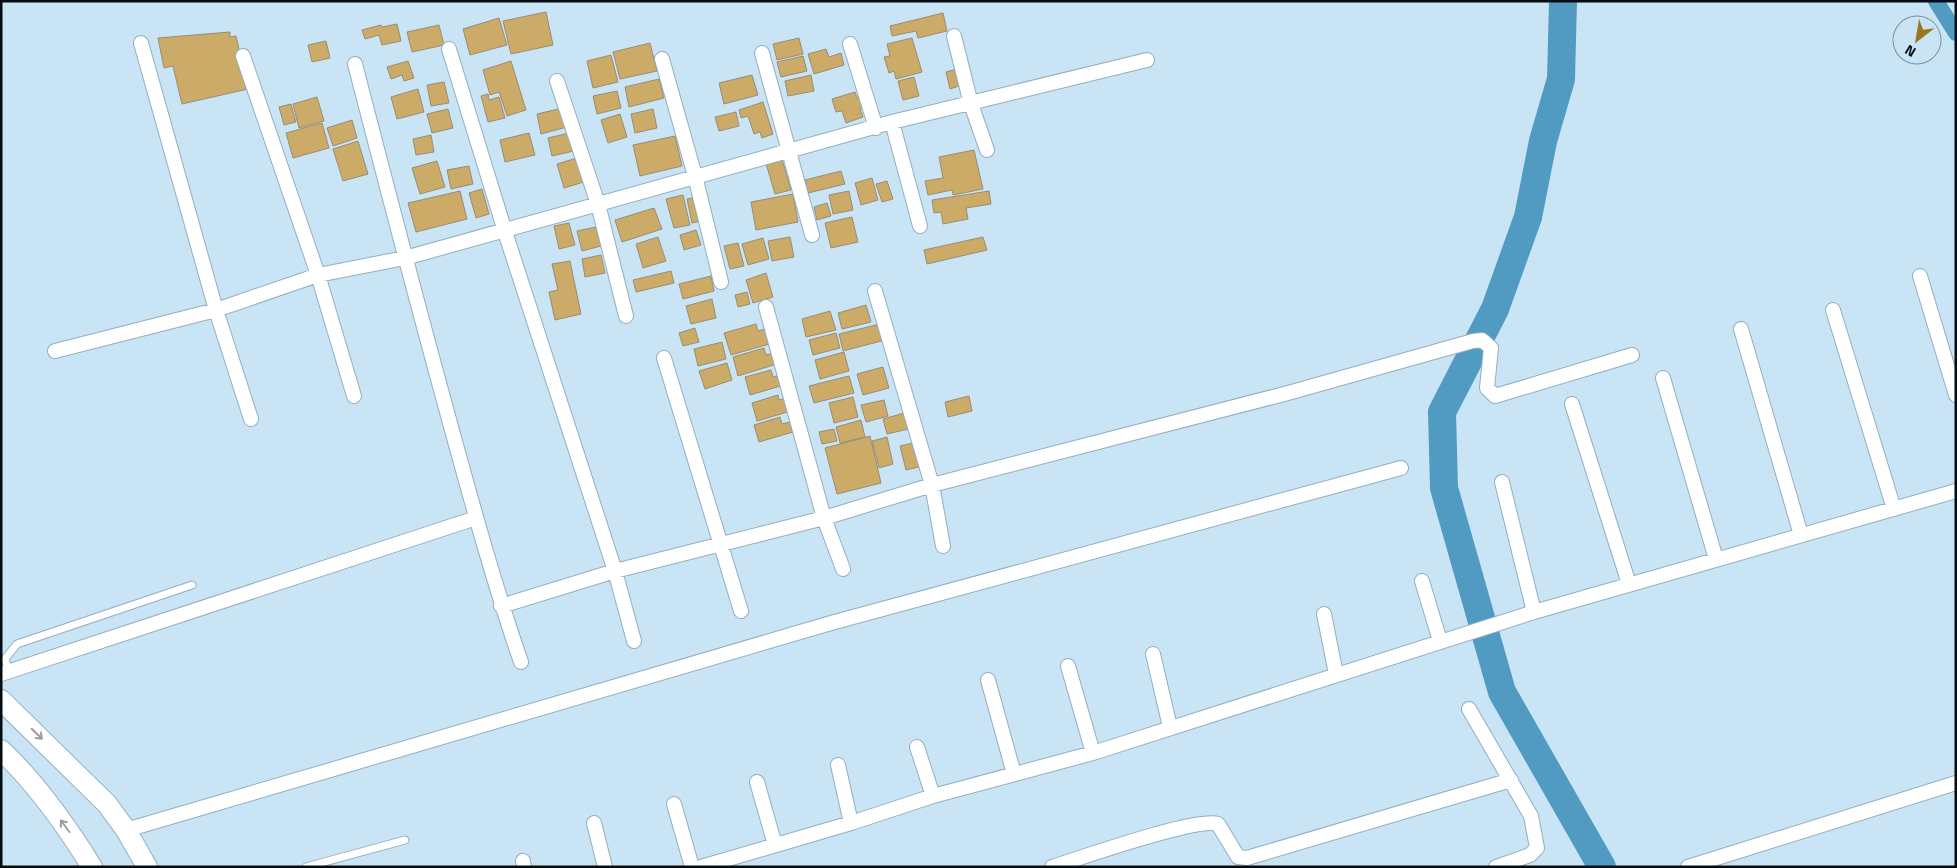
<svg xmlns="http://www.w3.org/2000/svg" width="1957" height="868" font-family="'Titillium Web',sans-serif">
<rect width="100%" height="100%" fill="#c9e5f5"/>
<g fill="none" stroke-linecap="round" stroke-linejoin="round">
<path stroke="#519bc3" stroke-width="16" d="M1936,1L1956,33"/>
<path stroke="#519bc3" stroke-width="28" d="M1563,1L1561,79L1543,141L1528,217L1495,309L1442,412L1444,488L1502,692L1602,867"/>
</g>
<path fill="#cbab67" stroke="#988c74" d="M546,12L553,45L511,54L503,21Z
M943,13L947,31L918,38L916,31L892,36L890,26Z
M499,18L507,45L470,55L463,29Z
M397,24L401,41L382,45L379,35L365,39L362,30L381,25L382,27Z
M439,25L444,45L412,52L407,32Z
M230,32V37L236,36L248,89L182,104L173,66L164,68L158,38Z
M799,38L803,54L777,60L773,44Z
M912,38L922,72L896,79L894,71L889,73L884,57L890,56L887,44Z
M326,41L330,58L312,62L308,45Z
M650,43L657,71L620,79L613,52Z
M826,49L829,57L841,53L844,65L814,74L808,54Z
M611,55L618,82L593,88L587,61Z
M803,56L807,71L781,77L777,62Z
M408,61L414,78L404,81L402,75L391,79L387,67Z
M511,61L526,110L507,116L499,92L490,95L483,70Z
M957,69L962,85L950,89L946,72Z
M752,75L758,95L724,104L719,83Z
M811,75L814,91L788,96L785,81Z
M914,77L919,96L903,100L898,81Z
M659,79L664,98L629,107L625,87Z
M444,82L449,103L431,106L427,85Z
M418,89L424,112L397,119L391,97Z
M617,91L621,108L597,114L593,96Z
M855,92L857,98L861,96L865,107L860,109L863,117L846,123L842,111L836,112L832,99Z
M488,94L489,100L499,97L505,118L488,122L481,96Z
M317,97L324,121L299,128L293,104Z
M763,102L773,134L762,138L760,132L754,134L748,116L741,118L739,110Z
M291,104L296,122L284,125L279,107Z
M563,108L567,127L541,134L537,114Z
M448,109L453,128L432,133L427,114Z
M653,109L657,128L635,133L631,114Z
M736,112L739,126L719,131L715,117Z
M620,114L627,137L608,143L601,120Z
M352,120L357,138L333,146L327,128Z
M322,123L329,148L293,158L286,133Z
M573,132L578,150L552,156L548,138Z
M529,133L535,155L505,162L500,140Z
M431,135L434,152L416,155L413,139Z
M675,136L682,166L640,176L633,145Z
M358,141L368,174L343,181L333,149Z
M974,150L983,189L953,195L952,190L928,195L925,181L943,178L939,157Z
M781,156L791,190L775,194L765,160Z
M580,157L587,181L564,188L557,164Z
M437,161L445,187L420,194L412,168Z
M469,166L473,184L451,189L447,170Z
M841,171L845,184L808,193L805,180Z
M872,178L878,200L861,205L855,183Z
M887,181L893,199L882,202L876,184Z
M482,189L489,214L476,218L469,193Z
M460,191L467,219L416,232L408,203Z
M849,191L853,210L833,214L829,195Z
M989,191L991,204L966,208L968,219L943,224L941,212L934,213L932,200Z
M793,194L798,222L756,230L751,202Z
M683,195L690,225L674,228L666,199Z
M696,197L701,221L692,223L687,199Z
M827,203L831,216L817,220L814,207Z
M654,208L662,229L622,242L615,220Z
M852,217L858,242L831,248L825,223Z
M569,223L575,245L559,249L554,226Z
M596,227L601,246L582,251L577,231Z
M696,230L701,245L684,250L680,235Z
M658,237L666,261L643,268L636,244Z
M790,237L794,257L772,261L768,241Z
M983,237L987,250L927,264L924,250Z
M763,238L769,259L748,265L742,244Z
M738,243L744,266L730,269L724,246Z
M601,255L605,273L585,277L582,259Z
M570,261L581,314L555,320L549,292L558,290L552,264Z
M671,271L674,283L636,292L633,280Z
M766,273L773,297L753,303L746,280Z
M711,276L714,291L683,299L679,284Z
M747,292L750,304L738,307L735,295Z
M712,299L716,318L691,324L686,306Z
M866,305L871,322L842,329L838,313Z
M830,311L836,330L806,337L802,319Z
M884,323L889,339L843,351L839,334Z
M756,324L758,331L769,328L773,343L731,355L724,333Z
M695,328L699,342L683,346L679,333Z
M836,333L840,348L813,355L809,340Z
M722,342L726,359L698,366L694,349Z
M764,348L766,355L774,353L777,364L738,376L733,357Z
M844,352L849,371L820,379L815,360Z
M727,363L732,380L705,389L699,371Z
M883,367L889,388L863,395L857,374Z
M771,370L773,377L781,375L784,385L750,395L745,377Z
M849,376L854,393L814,403L809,386Z
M778,395L779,400L787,398L791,411L757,421L752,403Z
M969,396L972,411L948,417L945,402Z
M853,397L858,417L834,423L829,403Z
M884,400L888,416L866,422L861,405Z
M908,412L913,428L887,434L883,419Z
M780,417L782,424L790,422L793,432L759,442L754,425Z
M861,420L865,437L840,443L836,427Z
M834,429L837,441L822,444L819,432Z
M870,436L881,483L837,494L825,448Z
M887,437L893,464L879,468L872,441Z
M917,442L923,466L906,470L900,446Z"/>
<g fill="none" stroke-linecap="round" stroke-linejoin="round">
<g stroke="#93aebe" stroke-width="9">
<path id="lane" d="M9,672L5,659L17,644L192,585
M306,867L405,840"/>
</g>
<g stroke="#93aebe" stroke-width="16">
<path id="street" d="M954,36L971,104L987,150
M141,43L216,310L251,419
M850,44L876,128
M449,49L507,238L615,571L634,641
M762,53L812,235
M243,56L318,275L354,396
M662,59L695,176L721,282
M355,64C386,184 417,303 450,423C472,503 494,584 521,662
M557,81L598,204L626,316
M892,122L920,226
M1920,276L1956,395
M875,291L932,485L943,546
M766,307L824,518L843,569
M1833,310L1894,509
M1741,329L1801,535
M55,351L216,310L318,275L405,258L892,122L1147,60
M664,358L741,611
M1663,378L1716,559
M1572,404L1629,584
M1502,482L1534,612
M1422,581L1440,641
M501,606L615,571L824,518L932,485L1288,393L1473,341L1482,340L1491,348L1487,388L1495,396L1632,355
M1324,614L1336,674
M1153,654L1170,727
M1068,666L1093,753
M1,674L476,518
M988,680L1014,774
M1469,709L1531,816L1537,848L1530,855L1496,867
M917,747L933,796
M838,765L851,823
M757,782L775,845
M674,804L692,867
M594,823L605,867
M126,830L831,623L1401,468
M523,861L524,867
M701,867L851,823L933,796L1093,753L1534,612L1956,491
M1052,867C1081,858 1196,817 1218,824L1238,857L1247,858L1511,780
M1688,867L1956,783"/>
</g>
<g stroke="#93aebe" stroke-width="22">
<path id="secondary" d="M1,700L107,804L126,830L147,867
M1,750C37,784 66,825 92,867"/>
</g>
<use href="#lane" stroke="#fff" stroke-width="7"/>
<use href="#street" stroke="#fff" stroke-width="14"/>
<use href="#secondary" stroke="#fff" stroke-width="20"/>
</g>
<defs><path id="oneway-shaft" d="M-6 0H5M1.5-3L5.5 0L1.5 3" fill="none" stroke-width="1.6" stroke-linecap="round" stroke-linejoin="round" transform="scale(1.25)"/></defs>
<g stroke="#9b9ea1">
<use href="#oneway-shaft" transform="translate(37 734) rotate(44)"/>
<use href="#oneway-shaft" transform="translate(65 826) rotate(-127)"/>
</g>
<rect width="1957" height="868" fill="none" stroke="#050d13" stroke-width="5"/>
<g transform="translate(1917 40) rotate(211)"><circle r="24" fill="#c9e5f5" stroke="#7b8f9b"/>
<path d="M0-4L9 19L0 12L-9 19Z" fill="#9a7621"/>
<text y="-8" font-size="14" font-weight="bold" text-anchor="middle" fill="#050d13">N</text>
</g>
</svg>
